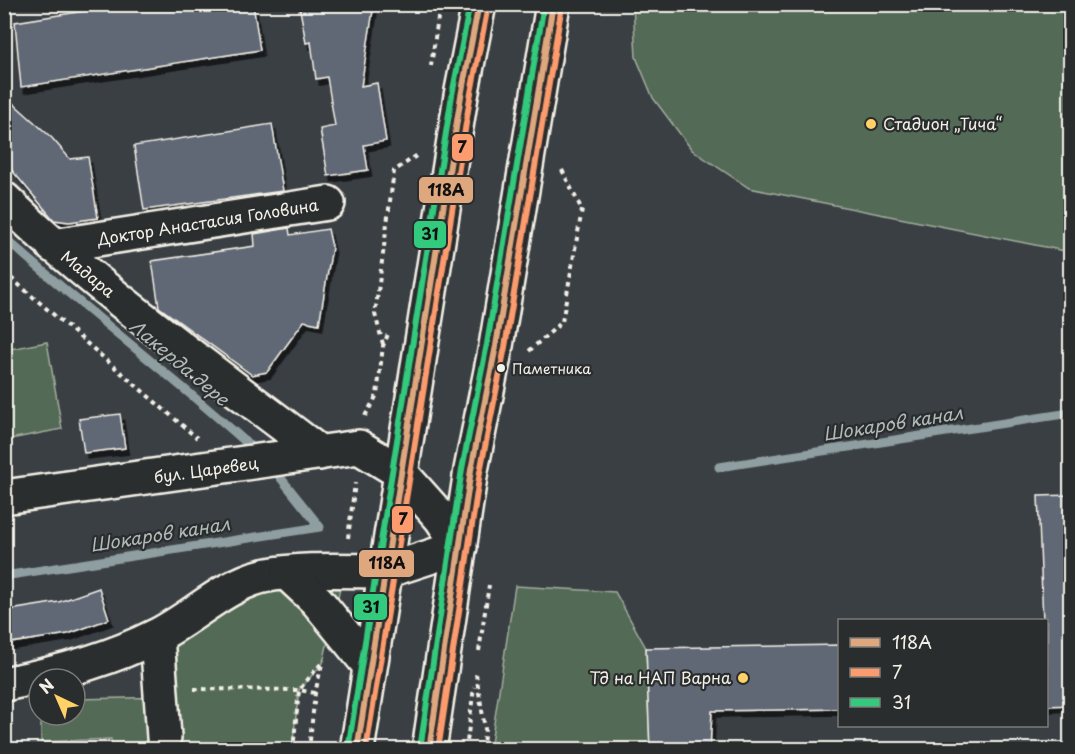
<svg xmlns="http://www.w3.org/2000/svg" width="1075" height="754" font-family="'Playpen Sans',sans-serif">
<defs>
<filter id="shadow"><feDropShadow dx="3.5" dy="6" stdDeviation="0" flood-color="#0009"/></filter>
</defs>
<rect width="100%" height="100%" fill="#3a3f44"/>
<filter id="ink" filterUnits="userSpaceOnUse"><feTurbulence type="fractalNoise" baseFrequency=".0167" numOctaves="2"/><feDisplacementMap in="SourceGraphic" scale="12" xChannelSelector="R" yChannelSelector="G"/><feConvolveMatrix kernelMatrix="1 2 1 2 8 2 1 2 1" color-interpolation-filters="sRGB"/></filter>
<g filter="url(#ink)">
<path fill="#454b53" d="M112,738V749H5L4,743Z"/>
<path fill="#526a56" stroke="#a3ae9f" stroke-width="1.5" d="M633,5H1070V252L749,188L692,150L653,98L636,57Z
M47,342L62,429L5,440V350Z
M344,571L323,663L299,690L292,749L112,750L111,739L41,742V715H75V699L177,697L175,644L232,590Z
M515,586L615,592L646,648L650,749L490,750Z"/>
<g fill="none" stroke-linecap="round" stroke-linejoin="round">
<path stroke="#8f9ea0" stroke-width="9" d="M4,237C87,312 176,378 258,453
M719,467L1070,413
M4,576L320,527L272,467"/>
</g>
<path fill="#606876" stroke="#f4f1e8" stroke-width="1.5" filter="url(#shadow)" d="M129,4H253L260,50L21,87L15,22Z
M299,4H374L361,86L377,83L386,141L364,145L368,170L328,176L320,129L335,126L327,77L316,79L311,42L306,43Z
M4,95L52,138L70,159L88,157L98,218L69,222L54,220L4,161Z
M272,124L283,191L144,210L134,146Z
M289,228L290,235L328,229L332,247L319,324L304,321L267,372L252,375L159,307L152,261L255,246L254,234Z
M120,414L125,448L84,453L79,419Z
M1071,495V705L1047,706V621H1043L1038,496Z
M99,588L109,619L68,634L4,644V611L59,602Z
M840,645V709L712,711L710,750H650L646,648Z"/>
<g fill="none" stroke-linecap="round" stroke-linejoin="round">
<g stroke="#f4f1e8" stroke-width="38">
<path id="minor" d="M4,199C101,293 213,371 320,453
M53,246L328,203
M4,497L359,447L400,472
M157,636L164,737
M4,684C56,674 109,660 156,636C191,619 224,585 263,576C302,568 346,571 386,571"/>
</g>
<g stroke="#f4f1e8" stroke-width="38">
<path id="major" d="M400,472L441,518L460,547
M386,571L460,547
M288,574L317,601L370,666
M357,750L461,96L479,4
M429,750L471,470L496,346L553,4"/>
</g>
<path stroke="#f4f1e8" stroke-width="4" stroke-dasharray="4.5 4.5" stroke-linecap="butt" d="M431,66L440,4
M4,272L197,438
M383,344L375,314L394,171L419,154
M529,351L562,322L582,210L561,168
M365,416L377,395L383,346L389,332
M348,538L355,483
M479,651L489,585
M476,674L485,729L482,750
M194,689L299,690L315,693
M293,750L299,690L324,660
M309,750L315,693L322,664
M466,750L474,687"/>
<use href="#minor" stroke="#2a2d2e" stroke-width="33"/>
<use href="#major" stroke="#2a2d2e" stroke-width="33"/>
<g stroke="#2a2d2e" stroke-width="10">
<path id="bus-1" d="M357,750L461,96L479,4
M429,750L471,470L496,346L553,4"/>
</g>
<g stroke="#2a2d2e" stroke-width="10">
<path id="bus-2" d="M366,750L470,98L488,6
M438,750L480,472L505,347L562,5"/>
</g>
<g stroke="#2a2d2e" stroke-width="10">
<path id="bus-3" d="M348,749L452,95L470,4
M420,749L462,469L487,344L544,4"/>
</g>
<use href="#bus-1" stroke="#dfa77e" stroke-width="6"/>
<use href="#bus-2" stroke="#fc9b6d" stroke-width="6"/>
<use href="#bus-3" stroke="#33ca7d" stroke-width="6"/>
</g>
</g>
<g fill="#ffd166" stroke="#2a2d2e" stroke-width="2">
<circle cx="871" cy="124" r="6"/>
<circle cx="743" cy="678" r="6"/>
</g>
<circle fill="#f4f1e8" stroke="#2a2d2e" stroke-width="2" cx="501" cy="368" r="5"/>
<g text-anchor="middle" stroke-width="4.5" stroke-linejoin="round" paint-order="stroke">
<g font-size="14" fill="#f4f1e8" stroke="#2a2d2e" text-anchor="start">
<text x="512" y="374">Паметника</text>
</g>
<g font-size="16" fill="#f4f1e8" stroke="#2a2d2e" text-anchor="start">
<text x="883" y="130">Стадион „Тича“</text>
<text x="731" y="684" text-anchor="end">Тд на НАП Варна</text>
</g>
<g font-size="16" fill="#f4f1e8" stroke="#2a2d2e">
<text transform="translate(208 222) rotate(-9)" y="6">Доктор Анастасия Головина</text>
<text transform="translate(88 274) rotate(39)" y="6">Мадара</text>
<text transform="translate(206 470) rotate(-8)" y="6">бул. Царевец</text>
</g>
<g font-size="18" font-style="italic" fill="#b1bab8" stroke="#2a2d2e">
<text transform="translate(179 363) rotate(40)" y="6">Лакерда дере</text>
<text transform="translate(893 424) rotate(-9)" y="6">Шокаров канал</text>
<text transform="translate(160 535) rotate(-9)" y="6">Шокаров канал</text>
</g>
</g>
<g stroke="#2a2d2e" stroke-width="2">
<rect x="451" y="133" width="23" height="29" rx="6" fill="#fc9b6d"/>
<rect x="418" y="176" width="56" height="28" rx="6" fill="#dfa77e"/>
<rect x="413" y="220" width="34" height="29" rx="6" fill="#33ca7d"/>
<rect x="391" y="505" width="23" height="29" rx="6" fill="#fc9b6d"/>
<rect x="358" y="549" width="57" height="29" rx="6" fill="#dfa77e"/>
<rect x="353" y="593" width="35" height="28" rx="6" fill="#33ca7d"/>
</g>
<g font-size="16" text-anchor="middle" font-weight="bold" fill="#111">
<text x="462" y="153">7</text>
<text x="446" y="196">118А</text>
<text x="430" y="240">31</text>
<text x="403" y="525">7</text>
<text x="387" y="569">118А</text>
<text x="371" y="613">31</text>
</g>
<rect width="1075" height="754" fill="none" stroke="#2a2d2e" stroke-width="24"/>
<rect x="12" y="12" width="1051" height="730" fill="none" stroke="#f4f1e8" stroke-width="2" filter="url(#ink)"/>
<rect x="838" y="619" width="210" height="108" fill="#2a2d2e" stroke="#7b7b78" stroke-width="1.5"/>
<rect x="850" y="638" width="30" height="9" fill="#dfa77e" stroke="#7b7b78" stroke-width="1.5"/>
<text x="892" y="649" font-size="18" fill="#f4f1e8">118А</text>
<rect x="850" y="668" width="30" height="9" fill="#fc9b6d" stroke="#7b7b78" stroke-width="1.5"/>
<text x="892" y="679" font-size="18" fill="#f4f1e8">7</text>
<rect x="850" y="698" width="30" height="9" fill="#33ca7d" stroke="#7b7b78" stroke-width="1.5"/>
<text x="892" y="709" font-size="18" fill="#f4f1e8">31</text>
<g transform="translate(57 697) rotate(316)"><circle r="28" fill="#2a2d2e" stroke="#7b7b78" stroke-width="1.5"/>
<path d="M0-4.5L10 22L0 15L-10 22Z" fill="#ffd166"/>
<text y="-9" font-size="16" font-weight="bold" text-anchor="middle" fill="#f4f1e8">N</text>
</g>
</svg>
